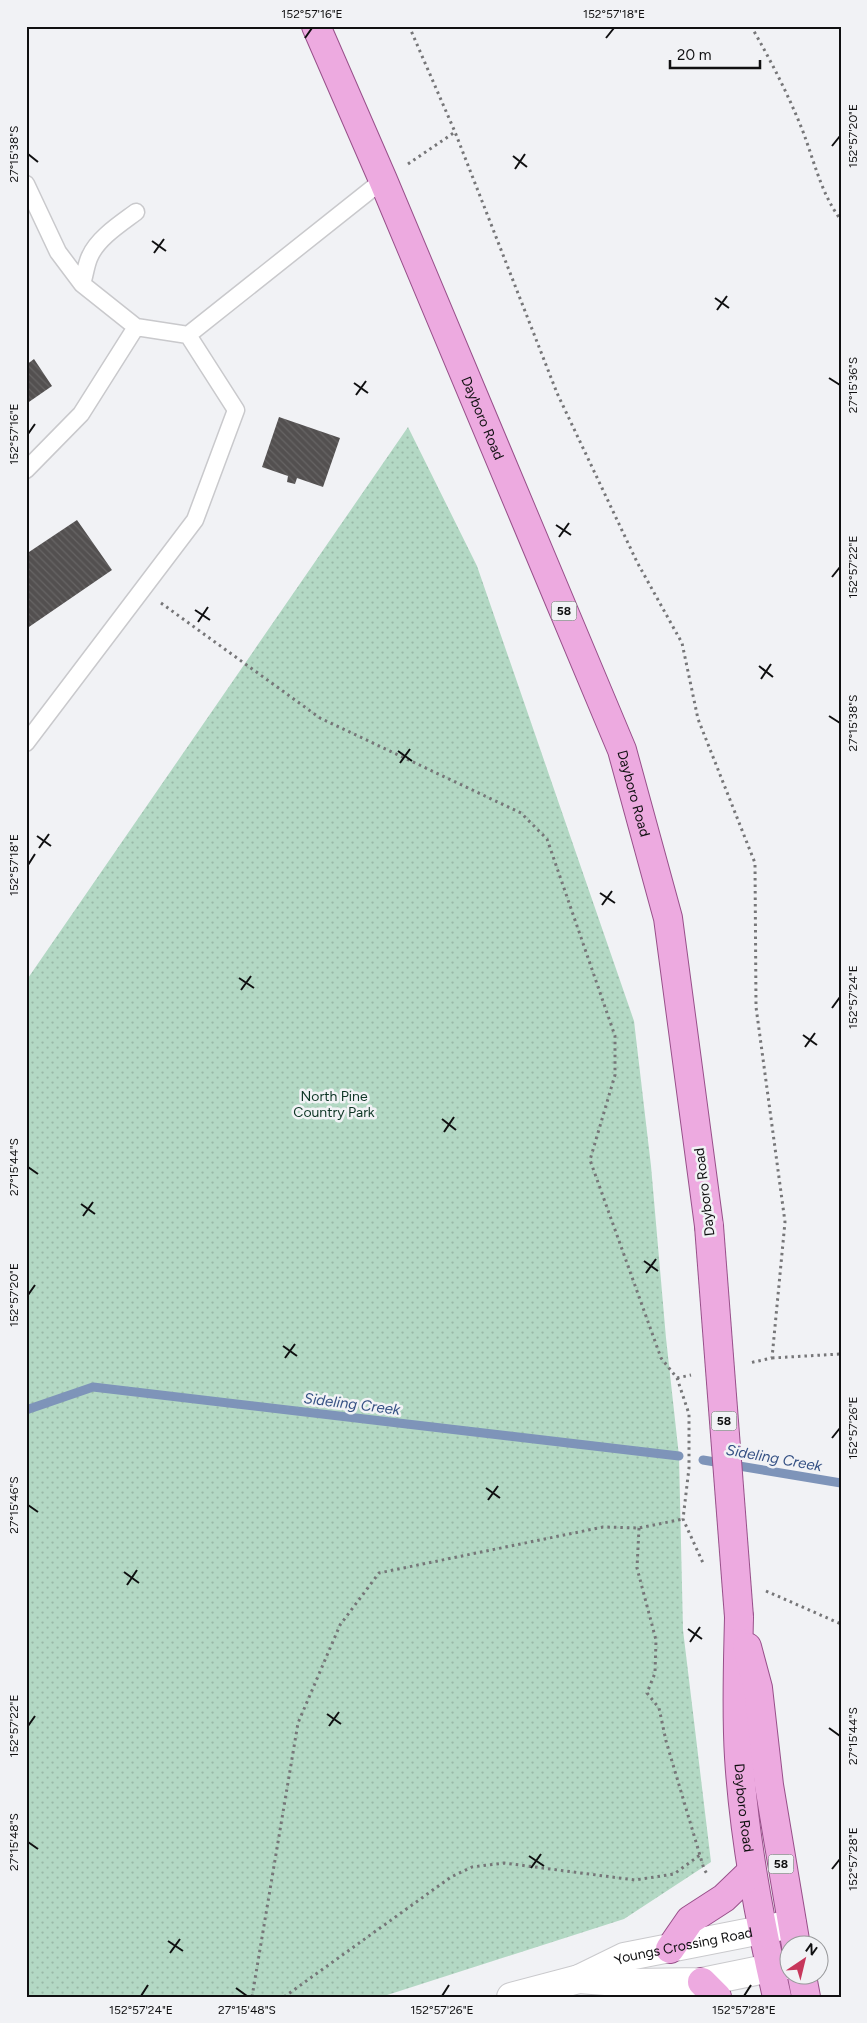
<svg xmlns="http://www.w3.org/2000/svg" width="867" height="2023" font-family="Figtree,sans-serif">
<defs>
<pattern id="park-dots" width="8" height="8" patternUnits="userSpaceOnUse" patternTransform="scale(1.25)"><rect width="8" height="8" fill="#b3d8c4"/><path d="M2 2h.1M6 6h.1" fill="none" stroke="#99b8a7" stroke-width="1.8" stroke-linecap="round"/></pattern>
<pattern id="building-back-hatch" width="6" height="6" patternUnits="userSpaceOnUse" patternTransform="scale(1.25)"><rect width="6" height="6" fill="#535050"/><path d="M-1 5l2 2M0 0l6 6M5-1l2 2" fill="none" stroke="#676565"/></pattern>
</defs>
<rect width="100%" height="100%" fill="#f1f2f5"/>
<path fill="url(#park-dots)" d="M408,427L477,566L634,1021L651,1166L666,1338L679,1456L683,1630L711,1862L624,1919L381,1997H26V981Z"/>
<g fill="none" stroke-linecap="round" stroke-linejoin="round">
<path stroke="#7e94b9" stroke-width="9" d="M26,1410L93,1387L679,1456
M703,1460L841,1483"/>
</g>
<path fill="url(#building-back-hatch)" d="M34,359L52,386L26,404V365Z
M279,417L340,438L323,487L297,478L295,484L287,482L288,476L262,467Z
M77,520L112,570L26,629V554Z"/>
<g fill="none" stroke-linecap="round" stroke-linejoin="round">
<g stroke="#c9c9cc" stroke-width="19">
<path id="service" d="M26,184L58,252L82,284L136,327L188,335L383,180
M82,284C85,275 86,264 90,256C98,238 120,224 136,212
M26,470L81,414L136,327
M26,743L195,520L236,410L188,335"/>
</g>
<g stroke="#c9c9cc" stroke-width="30">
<g id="secondary">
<path d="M579,1979L632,1983L702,1982L790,1964"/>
<path id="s1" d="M511,1997L579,1979L624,1957L792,1924"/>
</g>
</g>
<g stroke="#98508a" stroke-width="30">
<g id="primary">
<path id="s2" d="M316,26L383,180L622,750L668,918L709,1226"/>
<path id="s3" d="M739,1617C738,1663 736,1710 739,1757C744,1838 759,1918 777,1997"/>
<path d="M747,1647L758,1688L769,1785L796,1946"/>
<path d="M670,1949L690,1920L724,1898L751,1872"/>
<path d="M802,1976L806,1997"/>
<path d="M702,1982L717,1997"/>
</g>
</g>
<path stroke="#767678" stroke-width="3" stroke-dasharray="2.5 4" stroke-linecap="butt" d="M409,26L455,132L557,393L637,562L682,643L698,719L755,863L756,1007L785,1222L772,1358L749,1363
M751,26C771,61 787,92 802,129C814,160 821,194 841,220
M408,164L455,132
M161,603L320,718L521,813L547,839L615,1036V1075L590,1160L661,1358L677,1378L689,1414V1468L683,1519L703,1563L705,1564
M772,1358L841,1354
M677,1378L691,1375
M639,1528L637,1568L656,1640L655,1673L647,1693L659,1708L666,1741L704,1869L707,1874
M766,1591L841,1624
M252,1997L298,1723L340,1625L379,1573L603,1527L639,1528L683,1519
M284,1997L451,1877L472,1867L504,1863L635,1880L674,1874L700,1855"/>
<use href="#service" stroke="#fff" stroke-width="16"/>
<use href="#secondary" stroke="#fff" stroke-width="28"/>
<use href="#primary" stroke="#edaae0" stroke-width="28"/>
<g stroke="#98508a" stroke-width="30" stroke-linecap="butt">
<path id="primary-bridge" d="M709,1226L739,1617"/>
</g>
<use href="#primary-bridge" stroke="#edaae0" stroke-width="28"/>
</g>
<path fill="none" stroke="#101011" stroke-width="2" d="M305,38L312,28M606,38L614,28M832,146L840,136M28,154L38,162M513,156L527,167M515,169L525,154M152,241L166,251M154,253L164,239M715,298L729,308M717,310L727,296M829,378L840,385M354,383L368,393M356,395L366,381M28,434L35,424M556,525L571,535M559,537L569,523M832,577L840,567M195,610L210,620M198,622L208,607M759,666L773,677M761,679L771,664M829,716L840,723M398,751L412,761M400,763L410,749M37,836L51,846M39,848L49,834M28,865L35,854M600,893L615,903M602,905L612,891M239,978L254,988M241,990L251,976M832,1008L840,997M803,1035L817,1045M805,1047L815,1033M442,1119L456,1130M444,1132L454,1117M28,1167L38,1174M81,1204L95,1214M83,1216L93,1202M644,1261L658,1271M646,1273L656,1259M28,1295L35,1285M283,1346L297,1356M285,1358L295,1344M832,1438L840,1428M486,1488L500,1498M488,1500L498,1486M28,1505L38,1512M124,1572L139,1583M127,1585L137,1570M688,1629L702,1639M690,1642L700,1627M327,1714L341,1724M28,1726L35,1716M329,1726L339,1712M829,1728L840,1736M28,1842L38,1849M529,1856L544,1866M531,1868L541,1854M832,1869L840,1859M168,1941L183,1951M170,1953L180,1939M236,1988L247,1996M141,1996L148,1985M442,1996L449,1985M744,1996L751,1985"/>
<g text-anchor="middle" stroke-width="5" stroke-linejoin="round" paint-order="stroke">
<g fill="#f1f2f5" stroke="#545455" stroke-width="1">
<rect x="551.5" y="601.5" width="25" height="19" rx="4"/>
<rect x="711.5" y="1411.5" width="25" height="19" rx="4"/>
<rect x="768.5" y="1854.5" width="25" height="19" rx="4"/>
</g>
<g font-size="12" font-weight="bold" fill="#101011">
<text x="564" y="615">58</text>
<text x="724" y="1425">58</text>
<text x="781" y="1868">58</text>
</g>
<g font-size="14" fill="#101011" stroke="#f1f2f5">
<text dy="5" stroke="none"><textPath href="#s2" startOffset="426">Dayboro Road</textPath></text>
<text dy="5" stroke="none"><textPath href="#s2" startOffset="831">Dayboro Road</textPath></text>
<text transform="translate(704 1192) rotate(-97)" y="5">Dayboro Road</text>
<text dy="5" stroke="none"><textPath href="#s3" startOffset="191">Dayboro Road</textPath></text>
<text dy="5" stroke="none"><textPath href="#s1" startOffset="181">Youngs Crossing Road</textPath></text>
</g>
<g font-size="14" fill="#0d3524" stroke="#f1f2f5">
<text x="334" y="1101">North Pine<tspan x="334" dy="16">Country Park</tspan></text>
</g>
<g font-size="15" font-style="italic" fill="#355184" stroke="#f1f2f5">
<text transform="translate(352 1404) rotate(7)" y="5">Sideling Creek</text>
<text transform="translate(774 1458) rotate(10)" y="5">Sideling Creek</text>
</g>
</g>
<rect width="867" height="2023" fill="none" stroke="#f1f2f5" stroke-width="55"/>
<g transform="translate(804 1960) rotate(35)"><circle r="24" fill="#f1f2f5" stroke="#97989a"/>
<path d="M0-4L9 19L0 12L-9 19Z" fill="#c7375b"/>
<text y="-8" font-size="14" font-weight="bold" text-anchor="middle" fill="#101011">N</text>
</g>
<path d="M670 60v8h90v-8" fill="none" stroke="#101011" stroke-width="2.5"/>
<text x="677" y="60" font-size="15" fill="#101011" stroke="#f1f2f5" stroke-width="4" paint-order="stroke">20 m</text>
<rect x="28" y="28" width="812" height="1968" fill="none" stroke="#101011" stroke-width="2"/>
<g font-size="12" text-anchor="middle" fill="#101011">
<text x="312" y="18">152°57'16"E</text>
<text x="614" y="18">152°57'18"E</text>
<text transform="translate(853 136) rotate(-90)" y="4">152°57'20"E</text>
<text transform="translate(14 154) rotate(-90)" y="4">27°15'38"S</text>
<text transform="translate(853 385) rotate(-90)" y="4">27°15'36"S</text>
<text transform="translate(14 434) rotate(-90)" y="4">152°57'16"E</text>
<text transform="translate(853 567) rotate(-90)" y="4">152°57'22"E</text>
<text transform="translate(853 723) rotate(-90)" y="4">27°15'38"S</text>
<text transform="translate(14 865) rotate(-90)" y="4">152°57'18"E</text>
<text transform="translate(853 997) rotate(-90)" y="4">152°57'24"E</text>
<text transform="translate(14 1167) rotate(-90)" y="4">27°15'44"S</text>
<text transform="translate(14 1295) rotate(-90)" y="4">152°57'20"E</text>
<text transform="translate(853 1428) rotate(-90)" y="4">152°57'26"E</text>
<text transform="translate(14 1505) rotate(-90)" y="4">27°15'46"S</text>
<text transform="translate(14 1726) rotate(-90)" y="4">152°57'22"E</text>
<text transform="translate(853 1736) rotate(-90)" y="4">27°15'44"S</text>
<text transform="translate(14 1842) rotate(-90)" y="4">27°15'48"S</text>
<text transform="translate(853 1859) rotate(-90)" y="4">152°57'28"E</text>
<text x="141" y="2014">152°57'24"E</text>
<text x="247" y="2014">27°15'48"S</text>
<text x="442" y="2014">152°57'26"E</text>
<text x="744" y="2014">152°57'28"E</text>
</g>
</svg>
